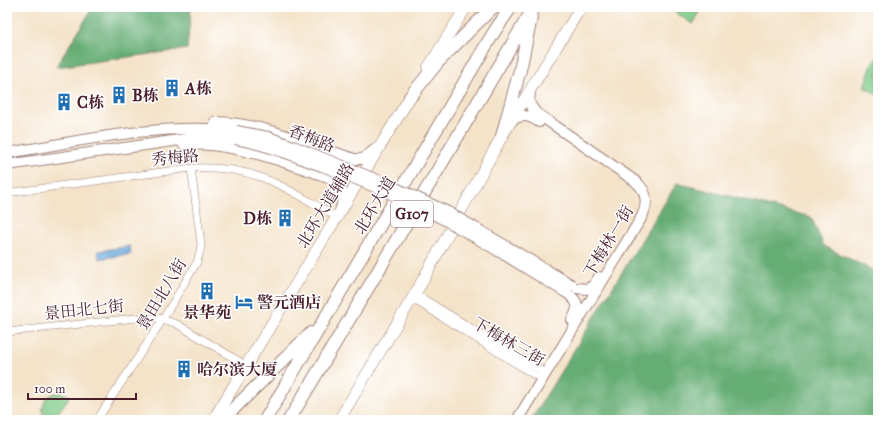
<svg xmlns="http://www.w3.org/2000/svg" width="885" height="427" font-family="'IM FELL Great Primer','Noto Serif SC',serif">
<rect width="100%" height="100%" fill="#fff"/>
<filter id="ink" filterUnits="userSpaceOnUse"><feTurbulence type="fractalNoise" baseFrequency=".025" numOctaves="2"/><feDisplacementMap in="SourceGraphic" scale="8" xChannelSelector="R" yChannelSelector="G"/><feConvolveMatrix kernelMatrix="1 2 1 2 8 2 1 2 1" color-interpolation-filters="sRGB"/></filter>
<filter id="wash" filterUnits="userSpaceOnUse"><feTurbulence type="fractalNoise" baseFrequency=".012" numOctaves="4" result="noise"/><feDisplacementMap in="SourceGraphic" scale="16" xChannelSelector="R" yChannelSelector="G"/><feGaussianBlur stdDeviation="0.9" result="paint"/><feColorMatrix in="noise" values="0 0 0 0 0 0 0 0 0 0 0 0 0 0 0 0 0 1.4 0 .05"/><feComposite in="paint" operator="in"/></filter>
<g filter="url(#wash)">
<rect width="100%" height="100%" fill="#f4e3c9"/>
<path fill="#7ec987" stroke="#647459" d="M679,7H703L693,24L676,13Z
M878,57V95L864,87L872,64Z
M60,392L70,396L53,420H47C40,413 42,400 51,395C53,393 57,393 60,392Z"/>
<path fill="#66ad74" stroke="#586650" d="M93,7H191L187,49L56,67Z
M677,183L811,217L824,246L878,273V420H531Z"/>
<path fill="#66a5d9" stroke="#586282" d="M130,246L131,254L99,259L98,251Z"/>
</g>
<g filter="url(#ink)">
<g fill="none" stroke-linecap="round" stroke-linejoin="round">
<g stroke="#9f817a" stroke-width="8">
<path id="street" d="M7,193L191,168C214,167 238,169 260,177C285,185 313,204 337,217
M413,297L422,298L540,370L543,377
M413,297L419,303L426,307L536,376L543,377
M7,332L136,318H158L177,324L247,366
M97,420L163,319L197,262L200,252L201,243L191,168"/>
</g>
<g stroke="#9f817a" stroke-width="12">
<path id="secondary" d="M512,120C523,114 529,115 539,122
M215,122C264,123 308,144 354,159H363L377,148
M183,144C197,145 211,144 225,147C262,153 296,166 331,178C344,185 344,196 341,209
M7,153C81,141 161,122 236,131
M7,165L200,137L235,139
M577,288L587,289L594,285L599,277
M567,293C580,302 579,308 572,320
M517,420L640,220C648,206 649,192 635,181L535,112L529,103L530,92"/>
</g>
<g stroke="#9f817a" stroke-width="12">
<path id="primary" d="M428,68L466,7
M213,420L415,89
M339,420L419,287L502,136L581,7"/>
</g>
<g stroke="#9f817a" stroke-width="14">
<path id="highway" d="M410,97L438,62L493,7
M502,136L520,70L531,18
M222,420L311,333
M265,420L494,32L511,7
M289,420L374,278L534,7"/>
</g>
<use href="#street" stroke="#fff" stroke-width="7"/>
<use href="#secondary" stroke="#fff" stroke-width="10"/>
<use href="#primary" stroke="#fff" stroke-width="11"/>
<use href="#highway" stroke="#fff" stroke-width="12"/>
<g stroke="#9f817a" stroke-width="12" stroke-linecap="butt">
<path id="secondary-bridge" d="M236,131L268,137L293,146L385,183L450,213L572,285
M235,139C265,144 293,156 322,166C362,181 401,197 439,217C483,240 525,268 567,293"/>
</g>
<use href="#secondary-bridge" stroke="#fff" stroke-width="10"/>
</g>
</g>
<defs>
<g id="building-bare" transform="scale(1.38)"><path d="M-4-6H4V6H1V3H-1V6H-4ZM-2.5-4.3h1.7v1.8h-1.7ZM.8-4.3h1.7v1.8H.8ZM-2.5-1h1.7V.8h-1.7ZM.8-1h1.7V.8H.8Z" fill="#1f6fb2" stroke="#fff" stroke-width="2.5" paint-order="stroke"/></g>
<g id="hotel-bare" transform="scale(1.38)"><path d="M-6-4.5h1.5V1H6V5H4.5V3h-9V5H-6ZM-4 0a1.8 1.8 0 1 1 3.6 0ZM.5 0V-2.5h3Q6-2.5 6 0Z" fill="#1f6fb2" stroke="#fff" stroke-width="2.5" paint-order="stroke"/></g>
</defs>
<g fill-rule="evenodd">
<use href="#building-bare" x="172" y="88"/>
<use href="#building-bare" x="119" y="95"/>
<use href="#building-bare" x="64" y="102"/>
<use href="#building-bare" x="285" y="218"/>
<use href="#building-bare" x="207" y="291"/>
<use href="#hotel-bare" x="244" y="302"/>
<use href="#building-bare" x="184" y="369"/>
</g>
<g text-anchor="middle" stroke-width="3" stroke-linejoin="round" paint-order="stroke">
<rect fill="#fff" stroke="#80626b" stroke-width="1" x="391" y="201" width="42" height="26" rx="3"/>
<g font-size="15" font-weight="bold" fill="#4a1f2b">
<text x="412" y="219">G107</text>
</g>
<g font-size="16" font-weight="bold" fill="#4a1f2b" stroke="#fff" text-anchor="start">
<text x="185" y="94">A栋</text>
<text x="132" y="101">B栋</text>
<text x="77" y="108">C栋</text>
<text x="272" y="224" text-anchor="end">D栋</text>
<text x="257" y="308">警元酒店</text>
<text x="207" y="318" text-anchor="middle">景华苑</text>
<text x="197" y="375">哈尔滨大厦</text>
</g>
<g font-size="16" fill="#4a1f2b" stroke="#fff">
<text transform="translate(312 138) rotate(21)" y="6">香梅路</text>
<text transform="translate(175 157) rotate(-6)" y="6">秀梅路</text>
<text transform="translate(325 205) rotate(-59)" y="6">北环大道辅路</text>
<text transform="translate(374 205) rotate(-59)" y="6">北环大道</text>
<text transform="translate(608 241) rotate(-59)" y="6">下梅林一街</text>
<text transform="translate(161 294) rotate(-59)" y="6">景田北八街</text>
<text transform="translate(84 309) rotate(-6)" y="6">景田北七街</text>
<text transform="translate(509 341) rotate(30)" y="6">下梅林三街</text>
</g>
</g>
<rect width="885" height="427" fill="none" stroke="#fff" stroke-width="24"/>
<path d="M28 393v6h108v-6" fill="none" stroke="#4a1f2b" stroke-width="2"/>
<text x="34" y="393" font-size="12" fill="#4a1f2b" stroke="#ffffff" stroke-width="3" paint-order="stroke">100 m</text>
</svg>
